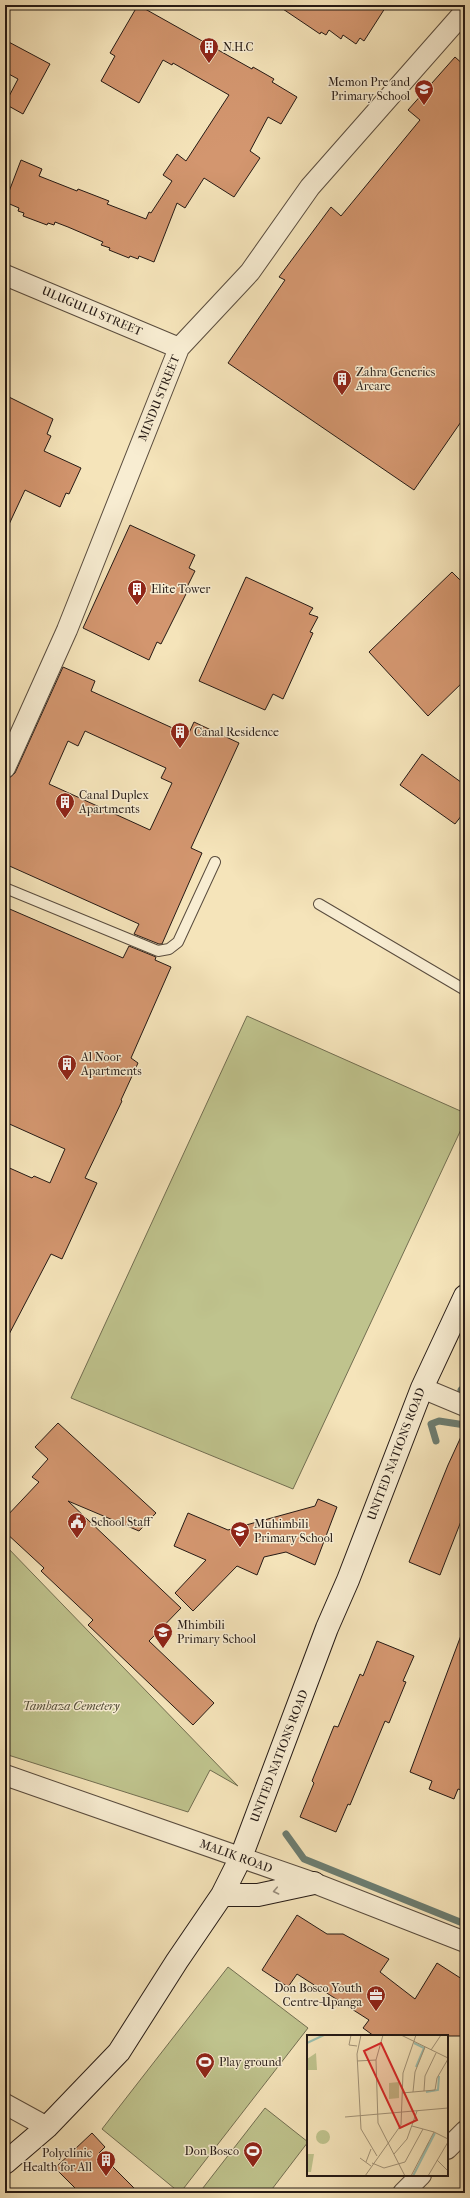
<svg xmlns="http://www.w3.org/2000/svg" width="470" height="2198" font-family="'IM FELL French Canon',serif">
<rect width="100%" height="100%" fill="#f5e4ba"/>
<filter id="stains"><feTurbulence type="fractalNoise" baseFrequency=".005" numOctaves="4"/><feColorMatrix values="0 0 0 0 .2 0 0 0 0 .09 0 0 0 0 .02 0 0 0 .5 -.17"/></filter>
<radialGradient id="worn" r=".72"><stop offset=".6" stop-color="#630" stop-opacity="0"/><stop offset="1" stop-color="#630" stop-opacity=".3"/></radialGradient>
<path fill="#bfc38d" stroke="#726e51" d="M247,1016L465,1113V1121L293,1489L71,1398Z
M5,1545L238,1786L210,1770L188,1812L5,1754Z
M228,1967L308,2028L180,2193L102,2129Z
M265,2108L308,2142L269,2193H199Z"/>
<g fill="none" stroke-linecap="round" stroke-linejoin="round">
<path stroke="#6c7d71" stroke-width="7" d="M461,1390L465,1392
M436,1441L431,1424L439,1421L465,1425
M286,1834L304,1859L465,1924"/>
</g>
<path fill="#d3966f" stroke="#251a15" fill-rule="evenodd" d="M138,5L252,69L253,67L274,79L272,82L297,97L281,124L268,117L250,151L260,158L234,197L204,178L185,208L177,203L154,262L139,256L138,259L130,256L129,258L109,250L110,248L101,245L103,242L68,227L55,222L54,225L48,223L47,225L23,216L24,213L18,211L19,208L5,202L21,160L42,169L39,176L77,191L78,189L109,201L107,204L146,219L149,212L151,213L172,181L163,175L177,154L186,161L229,95L173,63L172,65L163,60L139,103L101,81L115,56L110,53Z
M277,5H387L364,41L360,38L356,44L343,35L341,39L329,30L326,35L321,32L320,34Z
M5,40L50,64L23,114L5,104L18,79L5,72Z
M455,57L465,66V416L414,490L228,363L285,280L279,277L331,207L341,216L420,120L408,110Z
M5,395L53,419L47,434L51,436L44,451L81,468L69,494L66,493L60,507L25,490L5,533Z
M130,525L195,555L189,568L195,571L186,589L188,590L161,644L157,642L149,660L83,628Z
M452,572L465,585V680L428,716L369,652Z
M246,577L313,608L309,614L318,617L310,632L313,633L283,699L273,694L265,710L199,681Z
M63,667L95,681L91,691L188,735L194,722L239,743L191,848L202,853L162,944H159L134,934L139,924L5,864V785L8,779L15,773ZM85,731L166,768L161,778L172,783L150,830L49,784L68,741L78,746Z
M422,754L465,785V811L455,824L400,785Z
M5,907L123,958L129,946L156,957L155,960L171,967L131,1058L138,1063L121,1100L122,1101L85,1178L97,1183L62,1259L51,1254L5,1342V1166L32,1178L34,1176L50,1183L65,1149L5,1122Z
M58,1423L156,1513L139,1531L68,1501L181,1608L149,1641L214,1703L193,1725L88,1625L93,1620L41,1571L44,1568L5,1532V1518L39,1482L32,1477L48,1459L35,1447Z
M465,1428V1511L440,1575L409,1562L448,1465Z
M318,1499L337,1507L315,1565L286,1552L264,1557L257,1575L237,1566L193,1611L175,1593L206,1560L174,1546L188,1513L228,1530L315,1506Z
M463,1630L465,1631V1791L458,1789L454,1799L429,1789L432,1781L410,1772Z
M377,1641L414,1656L403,1681L406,1682L389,1723L385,1721L350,1805L348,1804L336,1832L300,1817L314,1783L312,1781L334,1726L338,1727L360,1674L363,1676Z
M297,1915L327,1934H343L389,1959L380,1972L415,1999L437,1963L465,1981V2036H374L363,2028L369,2020L297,1974L288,1987L262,1970Z
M92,2133L105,2147L99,2153L139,2193H80L55,2168Z"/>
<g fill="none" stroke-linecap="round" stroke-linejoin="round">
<g stroke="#594c3e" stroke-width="12">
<path id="lane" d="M5,888L158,951L169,949L178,942L215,862
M319,904L465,990"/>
</g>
<g stroke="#594c3e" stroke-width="22">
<path id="street" d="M5,275L179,348
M5,768L67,630L179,348L250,272L310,187L465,11
M422,1388L465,1406
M5,1775L314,1883L465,1942
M5,2104L47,2127
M447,2149L465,2131
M403,2193L421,2175"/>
</g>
<g stroke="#251a15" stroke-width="24">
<path id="secondary" d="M222,1895H258L314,1883
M5,2163L47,2127L119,2052L177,1961L222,1895L241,1857L327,1628L348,1580L422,1388L465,1296"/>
</g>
<use href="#lane" stroke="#f8edd2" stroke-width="10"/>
<use href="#street" stroke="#f8edd2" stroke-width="20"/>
<use href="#secondary" stroke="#f8edd2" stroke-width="22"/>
</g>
<defs><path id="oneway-chevron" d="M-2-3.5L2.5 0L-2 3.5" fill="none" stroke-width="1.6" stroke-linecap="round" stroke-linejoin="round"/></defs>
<use stroke="#998e7d" href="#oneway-chevron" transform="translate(276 1891) rotate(168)"/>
<defs>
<g id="building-pin" transform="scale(1)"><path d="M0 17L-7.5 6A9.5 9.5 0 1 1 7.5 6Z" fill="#8f2418" stroke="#f8edd2"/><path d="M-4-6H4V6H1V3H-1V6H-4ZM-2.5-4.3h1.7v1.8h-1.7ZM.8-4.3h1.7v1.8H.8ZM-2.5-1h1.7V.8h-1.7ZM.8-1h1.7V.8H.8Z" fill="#fff"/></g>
<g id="school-pin" transform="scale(1)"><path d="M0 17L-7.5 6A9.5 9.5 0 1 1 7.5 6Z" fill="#8f2418" stroke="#f8edd2"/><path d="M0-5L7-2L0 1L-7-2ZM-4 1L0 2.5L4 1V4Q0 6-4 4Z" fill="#fff"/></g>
<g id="civic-pin" transform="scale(1)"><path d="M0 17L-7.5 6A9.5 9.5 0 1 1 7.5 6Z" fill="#8f2418" stroke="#f8edd2"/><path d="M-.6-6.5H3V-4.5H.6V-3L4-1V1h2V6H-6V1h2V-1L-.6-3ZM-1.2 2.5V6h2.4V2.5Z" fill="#fff"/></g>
<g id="office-pin" transform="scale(1)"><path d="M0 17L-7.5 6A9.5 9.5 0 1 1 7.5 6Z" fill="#8f2418" stroke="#f8edd2"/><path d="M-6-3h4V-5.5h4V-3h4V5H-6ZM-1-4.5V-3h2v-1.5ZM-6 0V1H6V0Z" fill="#fff"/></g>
<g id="stadium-pin" transform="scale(1)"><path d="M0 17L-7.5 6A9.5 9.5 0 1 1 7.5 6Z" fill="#8f2418" stroke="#f8edd2"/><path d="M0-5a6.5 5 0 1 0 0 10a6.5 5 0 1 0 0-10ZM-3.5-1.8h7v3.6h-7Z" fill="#fff"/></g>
</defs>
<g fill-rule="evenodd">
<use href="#building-pin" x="209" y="47"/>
<use href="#school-pin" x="424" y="89"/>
<use href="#building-pin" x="342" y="379"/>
<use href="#building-pin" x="137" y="589"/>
<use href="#building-pin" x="180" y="732"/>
<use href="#building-pin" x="65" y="802"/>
<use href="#building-pin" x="67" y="1064"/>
<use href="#civic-pin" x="77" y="1522"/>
<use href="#school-pin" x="240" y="1531"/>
<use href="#school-pin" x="163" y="1632"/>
<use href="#office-pin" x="376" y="1995"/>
<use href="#stadium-pin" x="205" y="2062"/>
<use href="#stadium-pin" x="253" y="2151"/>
<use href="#building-pin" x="106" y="2160"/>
</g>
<g text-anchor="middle" stroke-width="3" stroke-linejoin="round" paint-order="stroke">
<g font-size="12" fill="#251a15" stroke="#f8edd2" text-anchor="start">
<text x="223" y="51">N.H.C</text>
<text x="410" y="86" text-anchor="end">Memon Pre and<tspan x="410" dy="14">Primary School</tspan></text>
<text x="356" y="376">Zahra Generics<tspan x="356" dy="14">Arcare</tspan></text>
<text x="151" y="593">Elite Tower</text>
<text x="194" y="736">Canal Residence</text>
<text x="79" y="799">Canal Duplex<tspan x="79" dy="14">Apartments</tspan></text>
<text x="81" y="1061">Al Noor<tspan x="81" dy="14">Apartments</tspan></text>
<text x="91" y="1526">School Staff</text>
<text x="254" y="1528">Muhimbili<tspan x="254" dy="14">Primary School</tspan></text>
<text x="177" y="1629">Mhimbili<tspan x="177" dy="14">Primary School</tspan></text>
<text x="362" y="1992" text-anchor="end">Don Bosco Youth<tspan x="362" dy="14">Centre-Upanga</tspan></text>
<text x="219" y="2066">Play ground</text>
<text x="239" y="2155" text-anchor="end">Don Bosco</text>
<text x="92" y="2157" text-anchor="end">Polyclinic<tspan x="92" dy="14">Health for All</tspan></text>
</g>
<g font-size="12" fill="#251a15" stroke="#f8edd2">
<text transform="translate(92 311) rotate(23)" y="4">ULUGULU STREET</text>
<text transform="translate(159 398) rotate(-68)" y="4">MINDU STREET</text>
<text transform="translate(396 1454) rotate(-69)" y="4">UNITED NATIONS ROAD</text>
<text transform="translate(279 1756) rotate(-69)" y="4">UNITED NATIONS ROAD</text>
<text transform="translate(236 1856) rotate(20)" y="4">MALIK ROAD</text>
</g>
<g font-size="12" font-style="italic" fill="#534d39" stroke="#f8edd2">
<text x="71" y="1710">Tambaza Cemetery</text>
</g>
</g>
<g transform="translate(307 2035)">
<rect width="141" height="141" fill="#f5e4ba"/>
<path d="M9,18L10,35H0V24ZM92,47V63L82,64V48ZM9 102a7 7 0 1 1 14 0a7 7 0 1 1-14 0ZM0,119H7L4,137H0Z" fill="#bfc38d"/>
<path fill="none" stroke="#9cbfaf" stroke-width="2" d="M0,8L17,0M107,8L117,13L109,32M119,57L131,55L132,41M114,125L122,108M106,141L128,98"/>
<path fill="none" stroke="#a29378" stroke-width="1" d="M44,0L42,10L50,11M54,0L50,19L54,94L70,121M76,0L69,25L71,88L98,141M94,0L141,23M124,15L134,0M50,26L69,25M117,56L118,41L129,18M106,57L108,37L118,12M95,58L128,55L130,43L141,24M38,82L141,73M105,91L127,97L141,104M87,119L100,104L110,76M53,123L64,131M130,125L141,136M59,127L64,114M65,128L77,133L98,127L116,94M58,141L94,90L96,38L109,0M104,141L127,97M121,141L141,107"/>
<path fill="#d62828" fill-opacity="0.15" stroke="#d62828" stroke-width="2" d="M74,8L110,85L93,93L57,16Z"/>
<rect width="141" height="141" fill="none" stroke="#251a15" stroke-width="2"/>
</g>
<rect width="470" height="2198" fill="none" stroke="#f5e4ba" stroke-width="20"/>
<rect x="6" y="6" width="458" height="2186" fill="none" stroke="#251a15" stroke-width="2"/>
<rect x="10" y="10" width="450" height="2178" fill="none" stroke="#251a15"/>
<rect width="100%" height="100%" filter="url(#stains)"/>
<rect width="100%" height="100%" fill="url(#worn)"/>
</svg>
